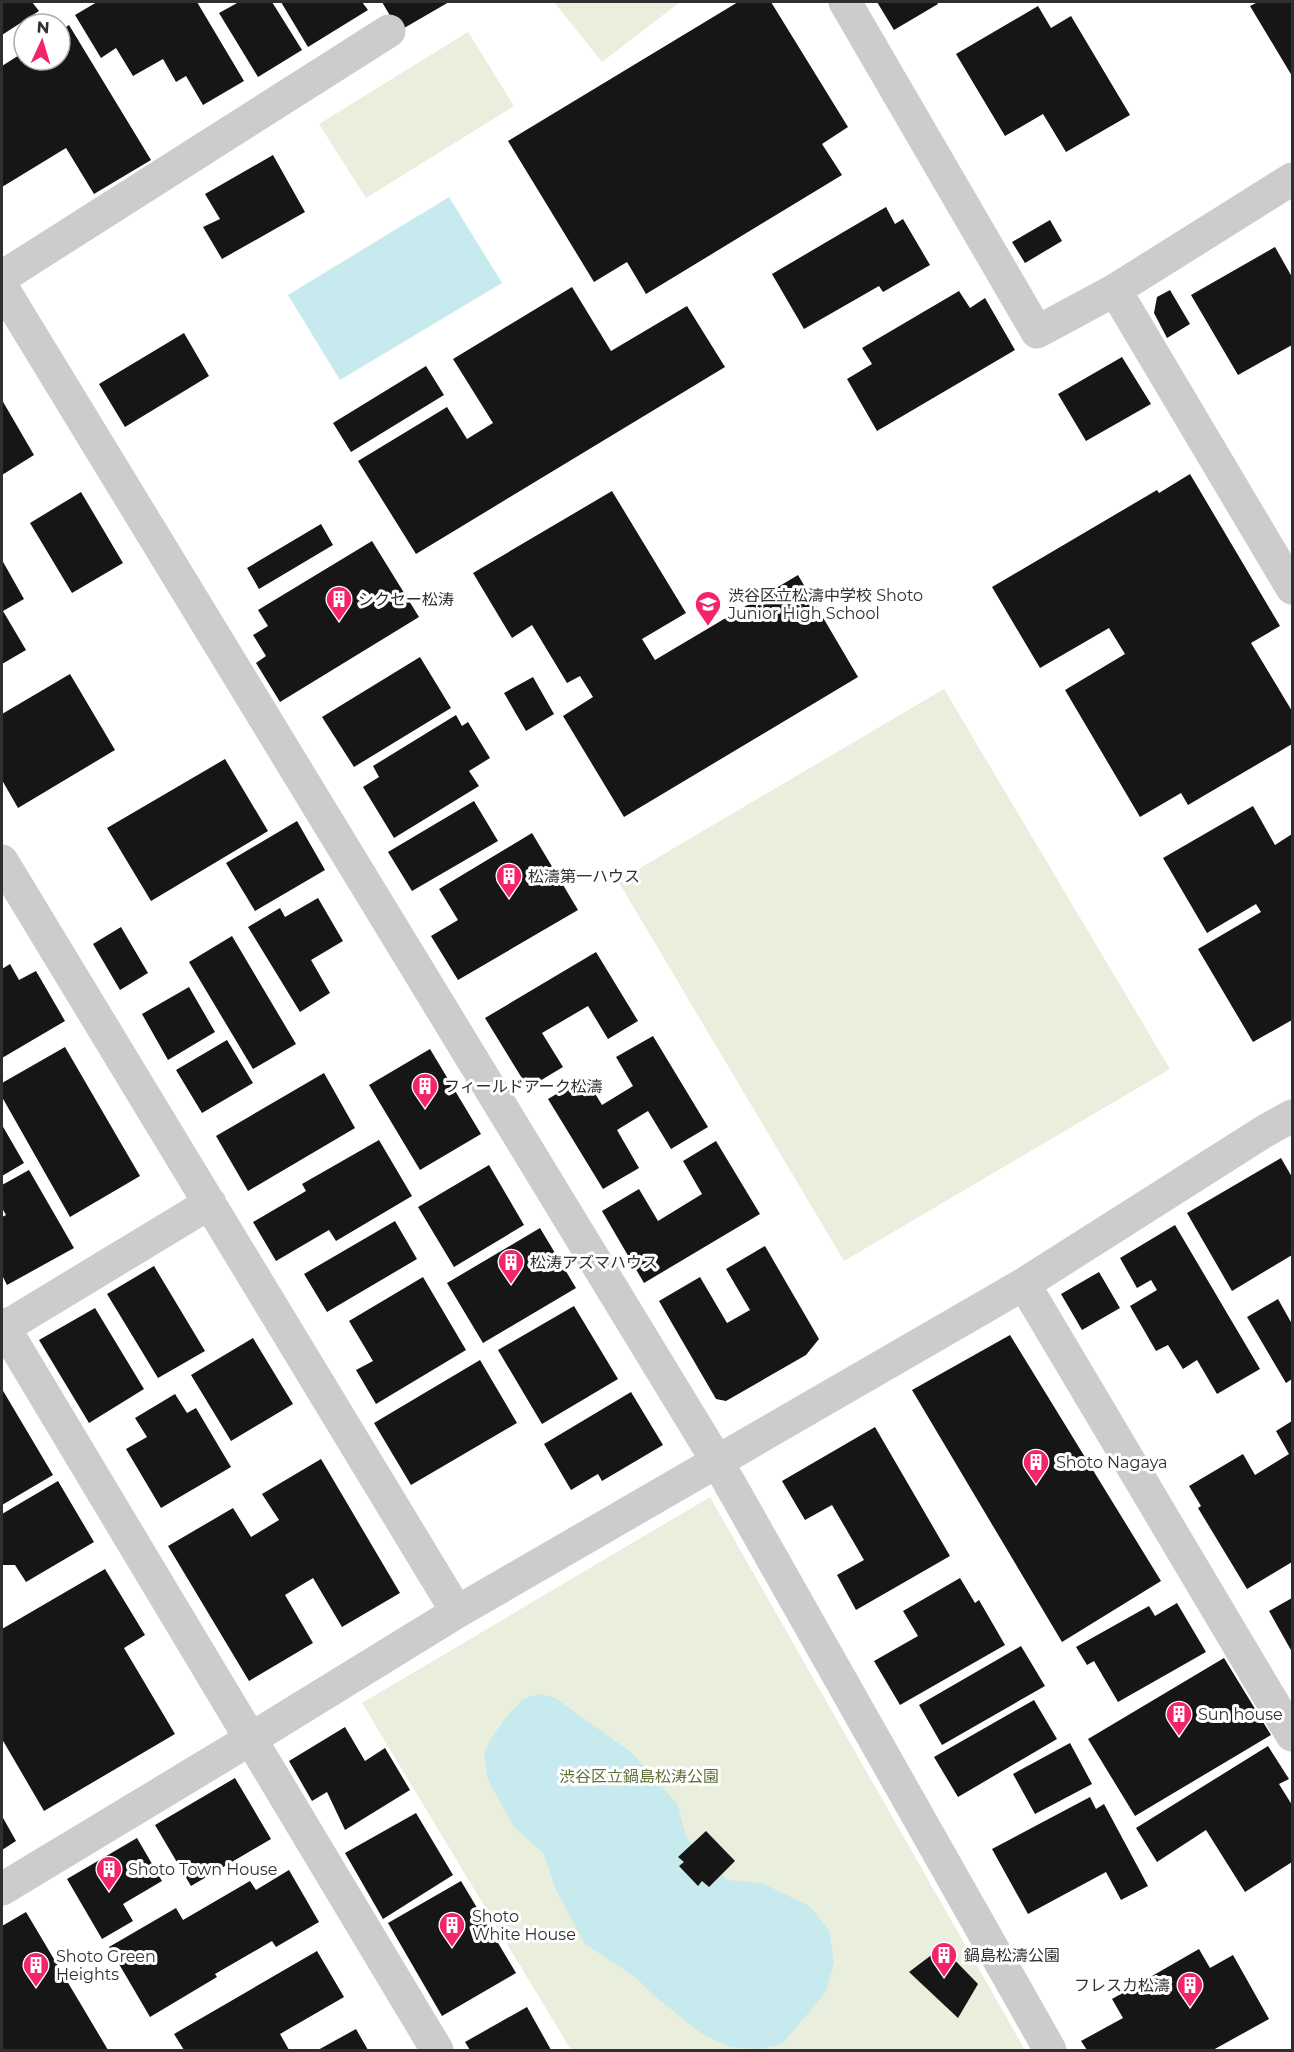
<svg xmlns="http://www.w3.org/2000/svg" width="1294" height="2052" font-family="Montserrat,'Noto Sans JP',sans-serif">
<rect width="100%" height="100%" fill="#fff"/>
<path fill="#eaeedc" d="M554,2H680L602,62Z
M468,32L514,106L366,198L319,124Z
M944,689L1170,1069L844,1261L618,881Z
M710,1497L1025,2050H571L362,1703Z"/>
<path fill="#c7eaef" d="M449,197L502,283L340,380L288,295Z
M538,1694L554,1697L632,1753L678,1805L686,1837L727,1880L762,1883L809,1906L829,1930L834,1962L826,1992L782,2044L759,2049L730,2047L702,2034L657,1998L635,1977L585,1944L556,1890L544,1854L514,1827L488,1780L484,1755L490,1740L507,1716L523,1699Z"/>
<path fill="#161616" d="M2,2H32L39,11L2,35Z
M97,2H197L244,81L203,105L186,76L176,82L163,59L133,76L116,48L101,58L75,15Z
M239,2H272L302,50L258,77L219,13Z
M281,2H362L368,10L308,47Z
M382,2H449L399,31Z
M738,2H771L848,127L822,144L842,175L646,294L627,262L594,282L508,141Z
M877,2H937L938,4L894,30Z
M1258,2H1292V76L1250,6Z
M1038,6L1051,28L1071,16L1130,115L1066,152L1043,114L1005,136L956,54Z
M69,25L151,160L94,194L66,148L2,187V66L24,52V60H60V31Z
M273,155L305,212L222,259L203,227L220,219L205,194Z
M886,207L895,224L903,219L930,265L883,292L879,286L804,329L772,274Z
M1050,220L1062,241L1025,263L1012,242Z
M1275,247L1292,277V345L1238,375L1191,295Z
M572,287L611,351L687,306L725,367L416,554L358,461L447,407L467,439L493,423L453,359Z
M1170,290L1190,324L1167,338L1154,313L1157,297Z
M959,291L970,308L985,298L1015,350L877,431L847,379L872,364L862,348Z
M184,333L209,376L125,427L99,384Z
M1122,357L1151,404L1086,441L1058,394Z
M426,366L444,395L351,452L333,423Z
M2,400L34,455L2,475Z
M1190,474L1280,626L1251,643L1292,711V744L1188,805L1181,793L1140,817L1065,690L1125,654L1109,628L1040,668L992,587L1157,490L1159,493Z
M612,491L686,613L642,639L655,660L798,575L858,677L624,817L563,716L593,697L580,676L567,683L532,625L512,638L473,573Z
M81,492L123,563L72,593L30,523Z
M321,524L333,545L259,589L247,568Z
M372,541L419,617L280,702L256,663L266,656L253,635L268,626L258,610Z
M2,560L24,599L3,611L26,650L2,664Z
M420,657L451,708L354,767L322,717Z
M70,674L115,750L18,808L2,780V714Z
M533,677L554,714L526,731L504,693Z
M456,715L462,726L468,722L490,758L469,771L479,786L394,838L363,787L379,777L373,766Z
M225,759L268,831L151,901L107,828Z
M474,801L498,841L412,891L388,852Z
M1253,806L1275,845L1292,834V1020L1253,1042L1198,949L1261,912L1256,904L1207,933L1163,858Z
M297,821L325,870L255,911L226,863Z
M532,833L578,910L458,980L431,936L458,920L439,889Z
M318,898L343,941L311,960L330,993L300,1012L248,927L280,908L285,917Z
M121,927L148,973L120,990L93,944Z
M232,936L296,1044L253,1069L189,962Z
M596,952L638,1021L608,1039L588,1006L542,1033L563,1067L528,1088L485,1018Z
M10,964L19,980L36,971L65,1021L2,1058V969Z
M189,987L215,1032L168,1060L142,1014Z
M653,1036L708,1127L671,1149L648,1111L617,1130L639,1168L603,1189L548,1099L585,1077L602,1105L633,1086L616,1057Z
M227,1040L253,1083L202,1113L176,1070Z
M65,1047L140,1176L70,1217L2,1097V1083Z
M430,1049L481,1134L420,1170L369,1085Z
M324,1073L355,1128L248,1191L216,1136Z
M2,1125L24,1163L2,1176Z
M379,1140L412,1196L336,1241L329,1230L276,1261L253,1222L306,1191L302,1184Z
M716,1141L760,1214L644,1283L602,1211L639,1189L658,1221L702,1194L683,1161Z
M1281,1158L1292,1177V1255L1232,1291L1187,1213Z
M489,1165L524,1225L454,1267L418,1207Z
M29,1170L74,1248L7,1285L2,1275V1217L6,1215L2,1208V1185Z
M395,1221L417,1259L327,1312L304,1274Z
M1175,1225L1260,1369L1217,1394L1197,1360L1183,1369L1168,1345L1156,1351L1130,1306L1157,1290L1151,1280L1137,1288L1120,1258Z
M540,1228L576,1288L483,1343L447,1283Z
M765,1246L819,1339L806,1355L726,1401L716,1399L659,1301L700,1277L727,1323L750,1310L726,1269Z
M154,1266L205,1351L158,1378L107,1294Z
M1099,1272L1120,1308L1082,1330L1061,1294Z
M423,1277L466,1350L376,1404L356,1370L373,1361L349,1321Z
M1278,1299L1292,1324V1379L1286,1383L1247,1317Z
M574,1306L618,1379L542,1424L498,1350Z
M95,1308L144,1389L89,1423L39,1340Z
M1010,1335L1161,1581L1062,1642L912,1390Z
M253,1338L293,1404L231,1441L191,1375Z
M480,1360L517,1423L411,1485L374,1423Z
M2,1389L53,1475L2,1505Z
M631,1392L663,1445L602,1481L598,1474L571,1490L544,1444Z
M175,1394L187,1413L196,1408L231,1467L161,1508L126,1449L147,1437L135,1418Z
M1292,1421V1562L1247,1589L1198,1508L1201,1506L1189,1486L1243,1454L1255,1475L1289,1454L1276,1431Z
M875,1427L950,1556L856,1610L837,1575L864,1560L832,1505L805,1520L782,1481Z
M321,1459L400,1593L342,1627L313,1578L285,1595L313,1643L249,1681L168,1546L233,1508L251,1537L279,1520L262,1494Z
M58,1481L94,1542L26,1582L15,1565H2V1514Z
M105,1569L145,1635L124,1648L175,1734L44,1811L2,1739V1629Z
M960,1578L975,1603L979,1600L1005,1645L900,1705L874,1661L918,1636L903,1611Z
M1292,1598V1652L1269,1611Z
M1177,1603L1206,1652L1118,1702L1094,1661L1087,1665L1076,1647L1149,1606L1155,1616Z
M1021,1646L1045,1686L942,1745L919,1705Z
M1224,1658L1271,1735L1135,1816L1088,1739Z
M1034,1700L1057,1739L958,1797L934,1757Z
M345,1727L365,1761L385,1748L410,1790L345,1830L327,1792L312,1801L289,1761Z
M1070,1743L1092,1784L1035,1814L1013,1774Z
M1268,1746L1289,1779L1279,1784L1292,1805V1862L1245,1892L1206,1830L1157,1862L1136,1828Z
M235,1778L271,1839L191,1886L155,1825Z
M1090,1797L1096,1809L1104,1804L1148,1886L1121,1900L1106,1872L1028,1914L992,1849Z
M416,1813L453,1875L383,1919L345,1853Z
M2,1816L16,1841L2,1850Z
M706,1831L735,1861L709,1887L702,1881L698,1886L679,1866L684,1862L678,1857Z
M137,1838L162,1881L123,1904L133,1921L102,1939L67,1879Z
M289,1870L319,1922L276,1947L272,1941L215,1974L217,1977L150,2017L109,1947L176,1908L183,1920L250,1881L256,1890Z
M461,1881L516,1973L442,2016L388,1923Z
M26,1912L108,2050H2V1926Z
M942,1947L978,1984L958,2018L909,1972Z
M1199,1949L1210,1968L1233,1955L1269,2019L1213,2050H1087L1081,2041L1123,2018L1112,1999Z
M317,1951L344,1997L280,2034L289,2050H184L174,2034Z
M527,2007L551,2050H470L465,2042Z
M356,2029L368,2050H318Z"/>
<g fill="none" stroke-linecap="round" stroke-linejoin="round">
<path stroke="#ccc" stroke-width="33" d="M845,2L1037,332L1115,290L1292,179
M2,277L389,31
M2,287L717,1461L1050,2050
M1115,290L1292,588
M2,861L457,1612
M1024,1284L1292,1735
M2,1324L437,2050
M2,1329L210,1203
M2,1889L249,1740L457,1612L1024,1284L1265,1131L1292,1116"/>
</g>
<defs>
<g id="building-pin" transform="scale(1.35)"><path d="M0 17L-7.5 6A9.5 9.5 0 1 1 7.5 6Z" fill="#f4246a" stroke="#fff"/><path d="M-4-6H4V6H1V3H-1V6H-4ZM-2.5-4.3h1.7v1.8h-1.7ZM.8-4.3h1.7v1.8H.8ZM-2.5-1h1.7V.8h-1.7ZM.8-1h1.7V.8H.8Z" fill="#fff"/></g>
<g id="school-pin" transform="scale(1.35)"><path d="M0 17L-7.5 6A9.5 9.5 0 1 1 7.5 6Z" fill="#f4246a" stroke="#fff"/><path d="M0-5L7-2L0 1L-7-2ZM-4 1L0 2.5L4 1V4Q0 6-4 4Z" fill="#fff"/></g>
</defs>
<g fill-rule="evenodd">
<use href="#building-pin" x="339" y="599"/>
<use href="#school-pin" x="708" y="604"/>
<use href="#building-pin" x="509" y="876"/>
<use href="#building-pin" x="425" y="1086"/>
<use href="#building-pin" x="511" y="1262"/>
<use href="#building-pin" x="1036" y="1462"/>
<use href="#building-pin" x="1179" y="1714"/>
<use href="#building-pin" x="109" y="1869"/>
<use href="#building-pin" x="452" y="1925"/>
<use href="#building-pin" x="944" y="1955"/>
<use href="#building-pin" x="36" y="1965"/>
<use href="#building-pin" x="1190" y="1985"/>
</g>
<g text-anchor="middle" stroke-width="6" stroke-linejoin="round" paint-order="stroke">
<g font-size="16" fill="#2f2f2f" stroke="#fff" text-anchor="start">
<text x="728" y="601">渋谷区立松濤中学校 Shoto<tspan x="728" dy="18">Junior High School</tspan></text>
<text x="358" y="605">シクセー松涛</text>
<text x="528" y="882">松濤第一ハウス</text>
<text x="444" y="1092">フィールドアーク松濤</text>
<text x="530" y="1268">松涛アズマハウス</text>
<text x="1056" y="1468">Shoto Nagaya</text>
<text x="1198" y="1720">Sun house</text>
<text x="128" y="1875">Shoto Town House</text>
<text x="472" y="1922">Shoto<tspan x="472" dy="18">White House</tspan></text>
<text x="964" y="1961">鍋島松濤公園</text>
<text x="56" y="1962">Shoto Green<tspan x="56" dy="18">Heights</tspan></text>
<text x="1170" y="1991" text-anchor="end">フレスカ松濤</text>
</g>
<g font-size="16" fill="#606f38" stroke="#fff">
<text x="639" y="1782">渋谷区立鍋島松涛公園</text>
</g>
</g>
<rect width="1294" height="2052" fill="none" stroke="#2f2f2f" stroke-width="6"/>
<g transform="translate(42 42) rotate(4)"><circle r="28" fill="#ffffff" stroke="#acacac" stroke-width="1.5"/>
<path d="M0-4.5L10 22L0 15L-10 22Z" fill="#f4246a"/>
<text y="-9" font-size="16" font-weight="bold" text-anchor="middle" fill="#2f2f2f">N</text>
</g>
</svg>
